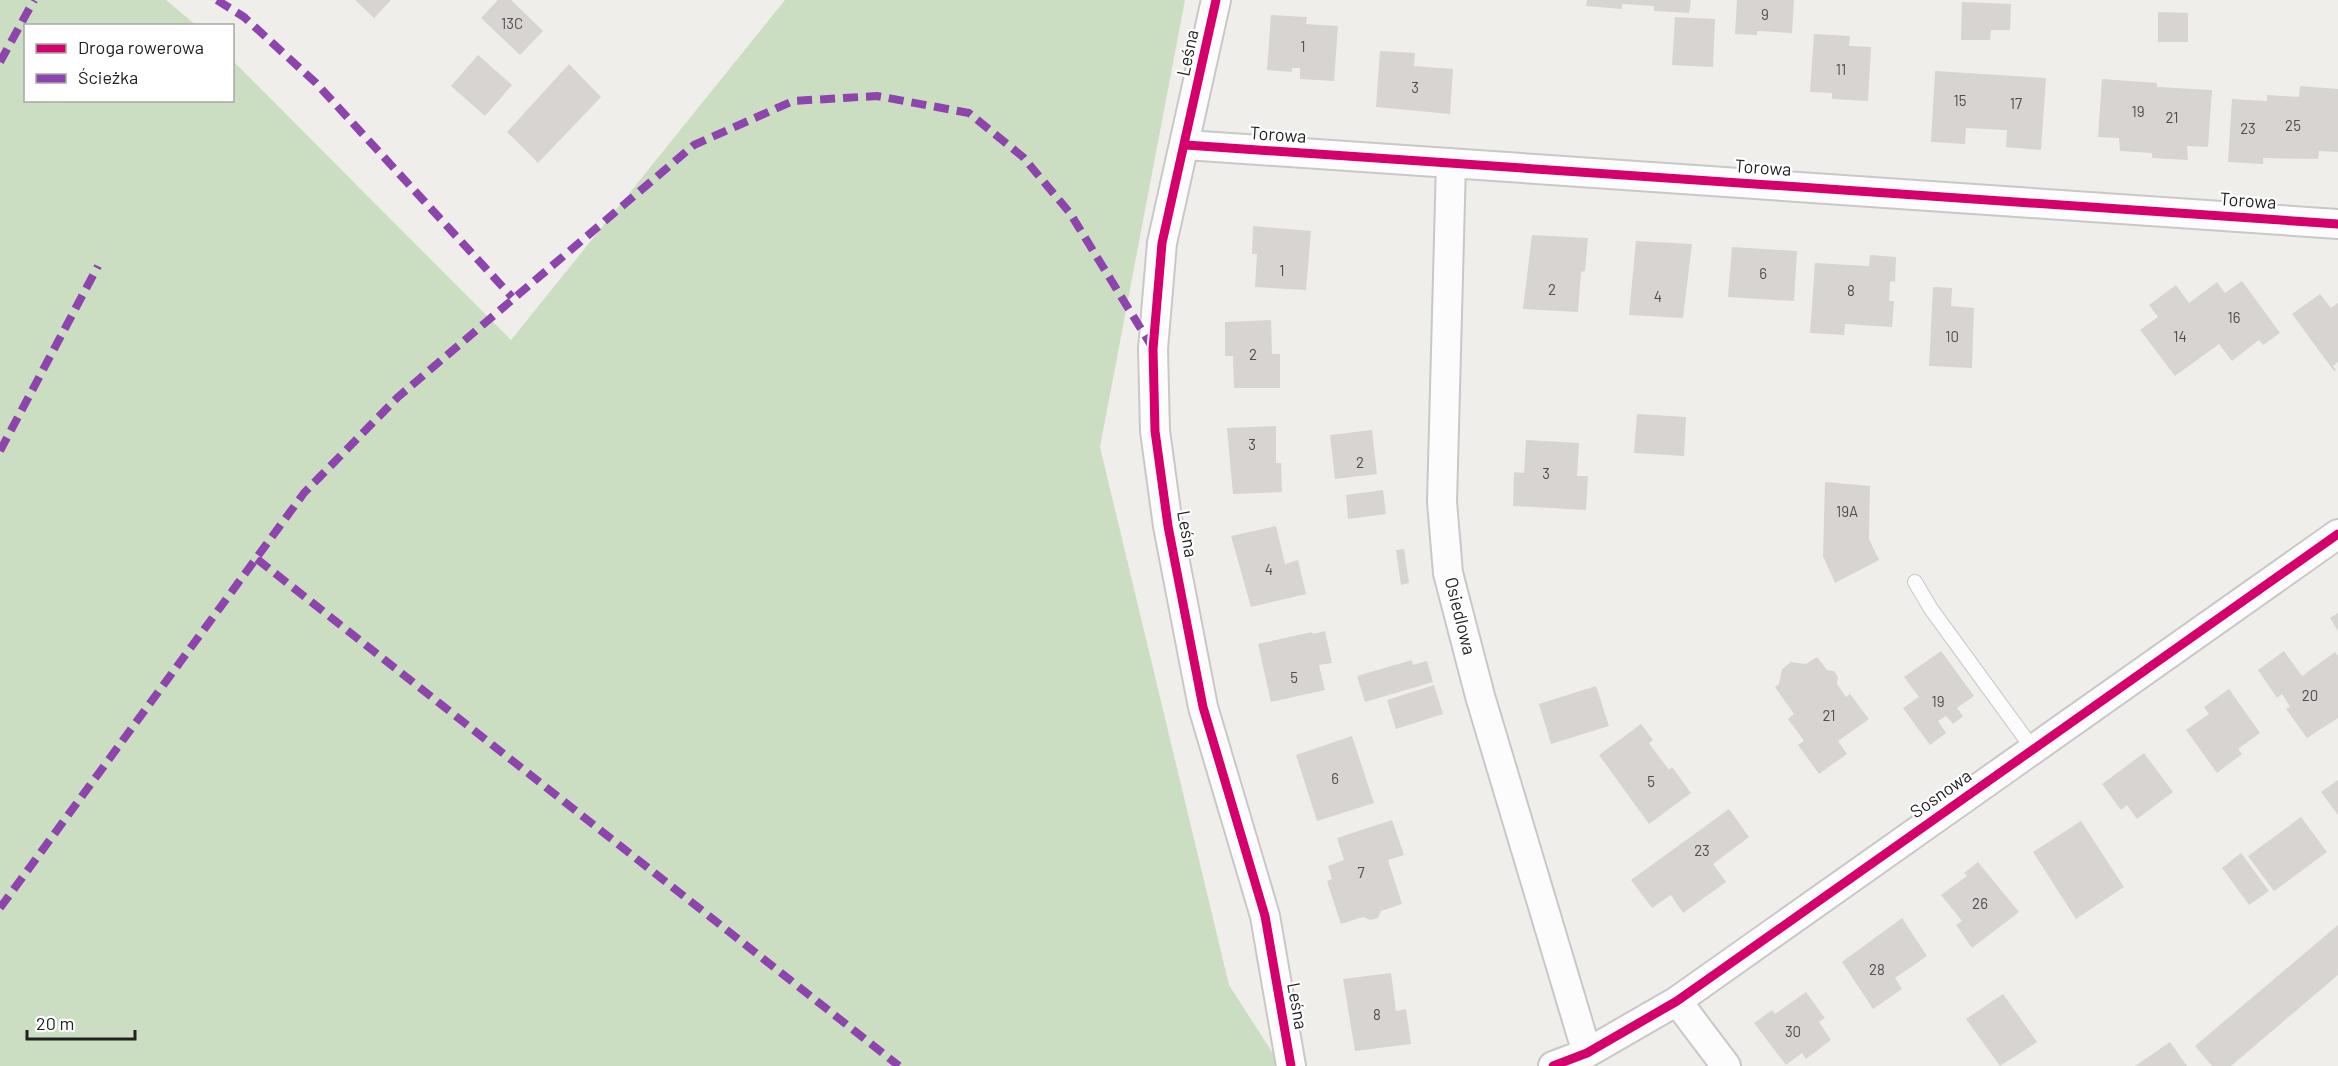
<svg xmlns="http://www.w3.org/2000/svg" width="2338" height="1066" font-family="Barlow,sans-serif">
<rect width="100%" height="100%" fill="#f0eeeb"/>
<path fill="#cbdec1" d="M0,0H166L196,25L26,26V100H232L233,61L511,340L785,0H1185L1100,447L1229,985L1281,1066H0Z"/>
<path fill="#d7d4d2" d="M355,0H391L374,18Z
M498,0H511L543,31L520,55L481,18Z
M1587,0H1691L1689,13L1654,11V6L1622,4V9L1586,6Z
M1737,0H1794L1792,33L1757,31V35L1735,34Z
M1962,2L2011,4L2010,30H1991L1990,40H1961Z
M2158,12L2188,13V42H2158Z
M1271,15L1307,17L1306,24L1338,26L1334,81L1300,79V68H1292V72L1267,70Z
M1675,17L1715,19L1713,67L1672,65Z
M1814,34L1850,36L1849,46L1871,47L1868,101L1832,99V93L1810,92Z
M1380,51L1415,53L1414,66L1453,69L1450,114L1376,107Z
M478,55L512,85L485,116L451,86Z
M569,64L601,97L538,163L507,132Z
M1935,71L2046,78L2041,150L2006,147L2007,130L1966,128L1965,144L1931,142Z
M2102,79L2157,83V87L2212,90L2208,147L2187,146L2188,160L2152,158V153L2120,151L2119,138L2098,137Z
M2300,86L2338,89V152L2319,151L2318,159L2263,158V164L2228,162L2232,99L2267,101V95L2299,97Z
M1253,226L1311,231L1306,290L1255,287L1257,254H1252Z
M1532,235L1588,238L1585,271L1581,272L1578,312L1523,309Z
M1636,241L1692,244L1683,318L1629,315Z
M1732,247L1797,251L1794,301L1728,297Z
M1870,255L1896,257L1895,282L1890,281L1889,301H1894L1892,327L1845,324L1844,335L1810,333L1815,263L1869,266Z
M2242,281L2280,333L2263,345L2259,340L2232,361L2219,344L2175,376L2140,330L2158,317L2149,305L2176,285L2189,303L2217,282L2225,293Z
M1933,287L1952,288L1951,306L1974,308L1972,368L1929,366Z
M2320,294L2331,308L2338,303V362L2333,366L2336,370L2334,371L2292,314Z
M1271,320L1272,354H1280V388H1234L1233,356H1225V322Z
M1637,414L1686,417L1684,456L1634,453Z
M1276,426V463H1281L1282,492L1233,494L1227,428Z
M1372,430L1377,474L1335,479L1330,435Z
M1526,440L1579,443L1577,476H1588L1586,510L1513,506L1514,472L1524,473Z
M1825,482L1870,486L1869,539L1879,560L1835,583L1823,556Z
M1383,490L1386,514L1348,519L1346,495Z
M1276,526L1285,564L1298,560L1306,594L1251,607L1231,536Z
M1404,549L1409,583L1401,585L1396,550Z
M2338,613V631L2330,618Z
M1325,631L1332,663L1319,665L1325,690L1271,702L1258,644L1312,632L1313,634Z
M1941,651L1974,696L1957,708L1963,716L1953,724L1946,716L1938,721L1946,733L1930,745L1903,708L1919,697L1904,677Z
M2284,651L2302,676L2335,652L2338,656V718L2307,738L2286,709L2290,707L2282,694L2277,698L2258,670Z
M1817,657L1827,670L1834,671L1838,677L1837,684L1846,697L1850,694L1869,719L1838,741L1847,754L1819,774L1798,745L1804,741L1788,719L1794,714L1775,687L1779,684L1782,669L1791,662L1806,664Z
M1412,660L1413,665L1427,661L1433,682L1365,702L1357,676Z
M1434,685L1443,714L1396,729L1387,700Z
M1596,686L1609,726L1551,744L1539,704Z
M2229,689L2260,733L2238,749L2242,754L2217,773L2186,730L2209,714L2204,707Z
M1641,724L1653,740L1649,743L1669,770L1672,767L1691,793L1649,824L1599,755Z
M1352,736L1374,803L1317,821L1296,755Z
M2144,753L2173,792L2137,819L2127,805L2121,810L2102,784Z
M2338,780V815L2321,792Z
M1729,809L1749,837L1713,864L1726,882L1683,913L1671,895L1652,908L1631,880Z
M2301,817L2327,852L2274,891L2248,856Z
M1392,820L1404,855L1388,860L1402,904L1381,911L1378,918L1370,920L1363,917L1341,924L1327,881L1332,879L1328,866L1344,860L1337,838Z
M2081,821L2124,887L2076,919L2033,852Z
M2241,853L2269,891L2249,905L2222,868Z
M1978,862L2019,912L1972,948L1956,925L1962,921L1941,895L1967,876L1964,873Z
M1902,918L1927,956L1895,978L1902,989L1873,1009L1842,962Z
M2338,925V975L2231,1066H2212L2195,1046Z
M1391,973L1396,1011L1406,1009L1411,1044L1355,1051L1343,979Z
M1806,992L1825,1018L1819,1022L1831,1040L1806,1059L1802,1053L1786,1065L1754,1023L1772,1010L1775,1014Z
M2003,994L2037,1042L2000,1066L1966,1019Z
M2170,1042L2187,1066H2135Z"/>
<g fill="none" stroke-linecap="round" stroke-linejoin="round">
<g stroke="#c9c8c7" stroke-width="16">
<path id="service" d="M1915,582L1931,609L2033,749"/>
</g>
<g stroke="#c9c8c7" stroke-width="32">
<path id="minor" d="M1216,0L1162,243L1153,349L1155,431L1168,526L1203,707L1265,916L1291,1066
M1186,145L2338,224
M1451,163L1442,502L1448,573L1480,696L1587,1053
M1677,1001L1726,1066
M1553,1066L1587,1053L1677,1001L2338,534"/>
</g>
<use href="#service" stroke="#fdfcfc" stroke-width="14"/>
<use href="#minor" stroke="#fdfcfc" stroke-width="28"/>
<path stroke="#8e44ad" stroke-width="8" stroke-dasharray="15 8" stroke-linecap="butt" d="M217,0L244,17L316,83L512,297
M0,62L34,0
M0,451L98,266
M257,559L899,1066
M0,908L304,493L398,397L694,145L793,101L877,96L969,113L1023,157L1070,213L1152,347"/>
<g stroke="#fff" stroke-width="13">
<path id="cycleway" d="M1216,0L1162,243L1153,349L1155,431L1168,526L1203,707L1265,916L1291,1066
M1186,145L2338,224
M1553,1066L1587,1053L1677,1001L2338,534"/>
</g>
<use href="#cycleway" stroke="#d6006c" stroke-width="9"/>
</g>
<g text-anchor="middle" stroke-width="4.5" stroke-linejoin="round" paint-order="stroke">
<g font-size="15" fill="#4f4e4e">
<text x="1765" y="20">9</text>
<text x="512" y="29">13C</text>
<text x="1303" y="52">1</text>
<text x="1841" y="75">11</text>
<text x="1415" y="93">3</text>
<text x="1960" y="106">15</text>
<text x="2016" y="109">17</text>
<text x="2138" y="117">19</text>
<text x="2172" y="123">21</text>
<text x="2293" y="131">25</text>
<text x="2248" y="134">23</text>
<text x="1282" y="276">1</text>
<text x="1763" y="279">6</text>
<text x="1552" y="295">2</text>
<text x="1851" y="296">8</text>
<text x="1658" y="302">4</text>
<text x="2234" y="323">16</text>
<text x="1952" y="342">10</text>
<text x="2180" y="342">14</text>
<text x="1253" y="360">2</text>
<text x="1252" y="450">3</text>
<text x="1360" y="468">2</text>
<text x="1546" y="479">3</text>
<text x="1847" y="517">19A</text>
<text x="1269" y="575">4</text>
<text x="1294" y="683">5</text>
<text x="2310" y="701">20</text>
<text x="1938" y="707">19</text>
<text x="1829" y="721">21</text>
<text x="1335" y="784">6</text>
<text x="1651" y="787">5</text>
<text x="1702" y="856">23</text>
<text x="1361" y="878">7</text>
<text x="1980" y="909">26</text>
<text x="1877" y="975">28</text>
<text x="1377" y="1020">8</text>
<text x="1793" y="1037">30</text>
</g>
<g font-size="18" fill="#222" stroke="#fff">
<text transform="translate(1188 53) rotate(-78)" y="6">Leśna</text>
<text transform="translate(1278 135) rotate(4)" y="6">Torowa</text>
<text transform="translate(1763 168) rotate(4)" y="6">Torowa</text>
<text transform="translate(2248 201) rotate(4)" y="6">Torowa</text>
<text transform="translate(1187 534) rotate(80)" y="6">Leśna</text>
<text transform="translate(1460 616) rotate(76)" y="6">Osiedlowa</text>
<text transform="translate(1941 794) rotate(-35)" y="6">Sosnowa</text>
<text transform="translate(1297 1006) rotate(80)" y="6">Leśna</text>
</g>
</g>
<rect x="24" y="24" width="210" height="78" fill="#ffffff" stroke="#a7a7a7" stroke-width="1.5"/>
<rect x="36" y="44" width="30" height="9" fill="#d6006c" stroke="#a7a7a7" stroke-width="1.5"/>
<text x="78" y="54" font-size="18" fill="#222222">Droga rowerowa</text>
<rect x="36" y="74" width="30" height="9" fill="#8e44ad" stroke="#a7a7a7" stroke-width="1.5"/>
<text x="78" y="84" font-size="18" fill="#222222">Ścieżka</text>
<path d="M27 1030v9h108v-9" fill="none" stroke="#222222" stroke-width="3"/>
<text x="36" y="1030" font-size="18" fill="#222222" stroke="#ffffff" stroke-width="4.5" paint-order="stroke">20 m</text>
</svg>
